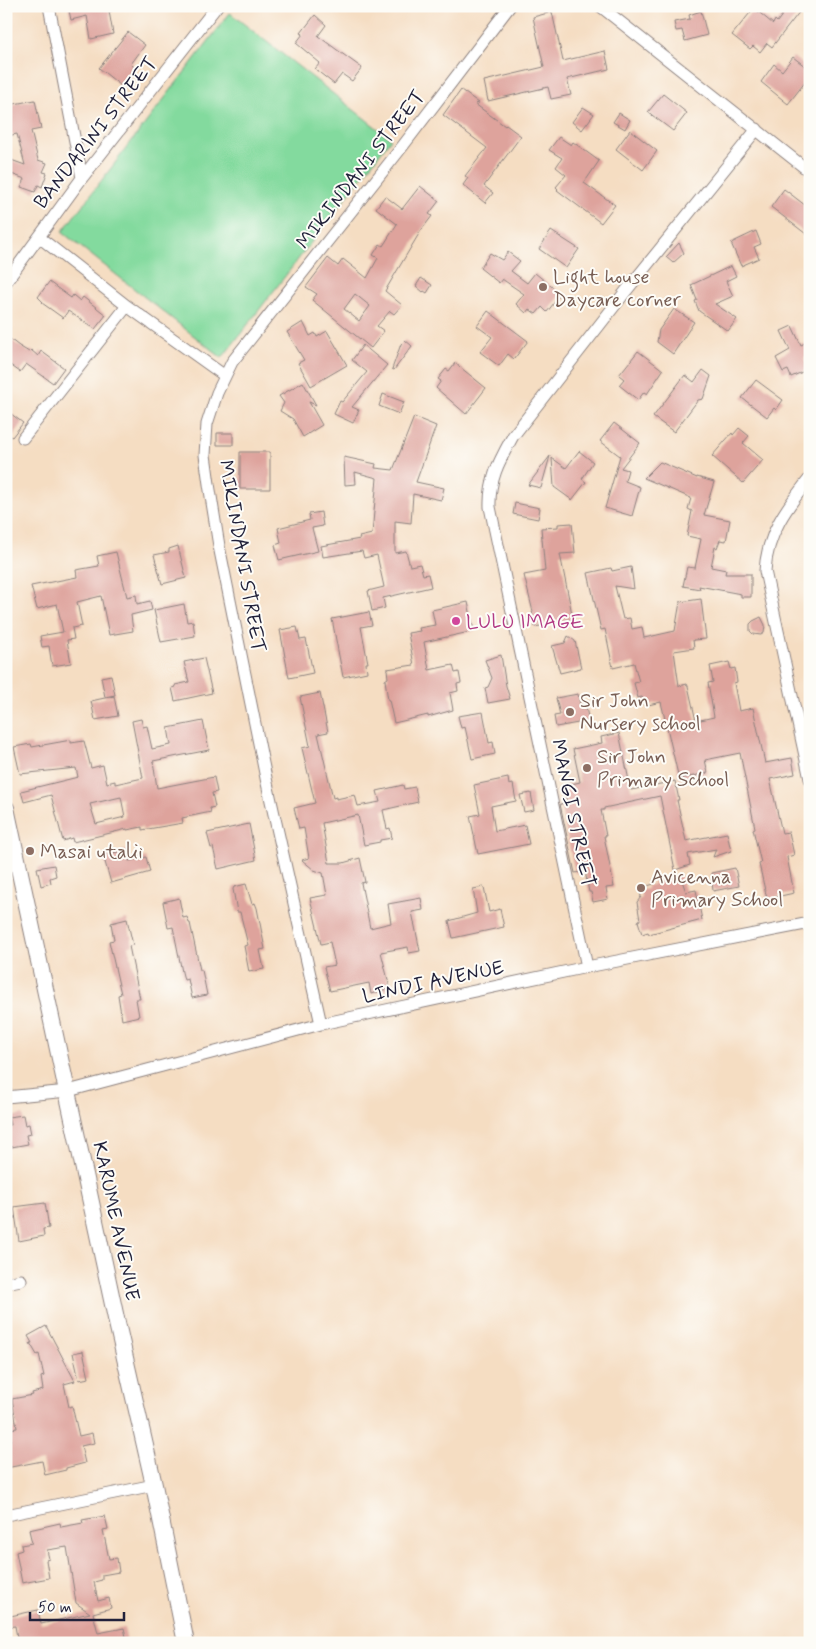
<svg xmlns="http://www.w3.org/2000/svg" width="816" height="1649" font-family="Mynerve,sans-serif">
<rect width="100%" height="100%" fill="#fdfcf7"/>
<filter id="ink" filterUnits="userSpaceOnUse"><feTurbulence type="fractalNoise" baseFrequency=".02" numOctaves="2"/><feDisplacementMap in="SourceGraphic" scale="10" xChannelSelector="R" yChannelSelector="G"/><feConvolveMatrix kernelMatrix="1 2 1 2 8 2 1 2 1" color-interpolation-filters="sRGB"/></filter>
<filter id="wash" filterUnits="userSpaceOnUse"><feTurbulence type="fractalNoise" baseFrequency=".0096" numOctaves="4" result="noise"/><feDisplacementMap in="SourceGraphic" scale="20" xChannelSelector="R" yChannelSelector="G"/><feGaussianBlur stdDeviation="1.12" result="paint"/><feColorMatrix in="noise" values="0 0 0 0 0 0 0 0 0 0 0 0 0 0 0 0 0 1.4 0 .05"/><feComposite in="paint" operator="in"/></filter>
<g filter="url(#wash)">
<rect width="100%" height="100%" fill="#f5ddc2"/>
<path fill="#e9ceb8" d="M621,739L632,790L566,803L556,752Z"/>
<path fill="#83da9e" stroke="#527e6c" d="M230,13L391,139L222,358L62,232Z"/>
<g id="blocks">
<path fill="#dea39c" fill-rule="evenodd" d="M68,6H112V11H109L113,34L91,39L87,16L71,20Z
M789,6H804L772,47L767,43L760,52L753,46L750,49L732,35L754,8L773,24L775,20L777,22Z
M701,11L707,35L685,41L682,30L676,31L674,22L690,19L689,15Z
M552,12L563,61L605,51L609,69L567,79L571,95L551,99L548,87L488,101L484,81L544,67L533,17Z
M315,15L326,25L318,36L362,68L352,81L342,74L334,84L315,69L320,63L296,43L303,34L301,33Z
M128,32L145,45L131,64L135,68L121,86L99,68Z
M793,57L810,70V76L788,104L761,82L774,64L782,71Z
M461,90L479,103L475,104L505,126L506,125L521,136L484,186L493,193L485,203L463,185L468,178L465,176L487,148L443,115Z
M663,94L687,113L673,131L648,112Z
M35,100L41,129L31,131L38,160L47,163L43,172L47,173L42,187L38,185L35,192L21,187L25,179L6,172L11,160L25,165L17,134L7,136L6,118L12,117L9,105Z
M583,107L594,114L582,130L572,122Z
M619,113L630,120L625,129L613,122Z
M630,130L657,151L643,170L616,149Z
M559,137L571,145L573,142L599,161L584,183L615,205L601,223L557,190L558,189L556,187L566,175L556,167L562,158L549,150Z
M420,186L439,201L429,214L432,216L420,232L385,291L402,305L394,314L390,311L377,326L384,331L371,348L312,300L317,294L306,287L328,258L338,266L343,259L367,278L378,258L373,255L380,244L383,246L397,224L376,208L385,196L402,209ZM355,294L370,306L359,321L344,309Z
M784,189L810,209V237L771,207Z
M551,231L579,249L566,268L539,249Z
M756,231L761,244L754,247L759,258L741,266L731,243Z
M679,243L684,253L673,263L666,257Z
M508,252L520,261L511,271L527,283L535,273L561,294L547,312L542,307L536,314L529,309L526,313L516,304L524,294L502,279L499,283L480,268L490,253L502,260Z
M731,266L736,276L726,281L733,296L715,304L737,319L728,331L699,311L695,301L697,300L691,285Z
M421,278L432,285L427,293L424,291L423,292L416,286Z
M49,282L71,298L73,295L80,301L83,297L106,315L95,329L68,311L63,318L42,303L43,302L38,297Z
M674,309L694,322L673,354L657,342L659,330Z
M488,311L528,341L514,359L508,354L499,366L480,352L492,337L477,326Z
M303,322L310,336L315,333L317,337L327,331L347,365L311,386L298,363L304,360L287,332Z
M792,326L801,345L805,343L810,355L804,358L809,369L791,377L788,370L783,372L776,358L790,350L781,331Z
M6,336L19,346L29,352L31,350L38,356L41,351L64,368L53,383L26,364L20,372L6,362Z
M405,340L412,346L394,370L392,369L401,344Z
M363,345L387,365L352,407L359,410L353,423L334,414L340,401L342,402L367,372L352,360Z
M638,351L663,370L647,394L644,392L638,400L619,385L624,379L619,375Z
M455,363L486,388L466,414L436,388L441,381L438,379L446,369L449,371Z
M703,370L711,376L703,399L698,400L674,432L653,417L685,375L694,382Z
M756,380L783,400L776,410L774,408L767,417L742,398Z
M303,382L316,405L309,402L322,425L303,437L293,419L280,411L284,403L279,396Z
M383,394L404,402L399,414L379,406Z
M6,410L23,423L12,437L6,433Z
M414,417L436,426L416,482L444,488L441,500L413,494L411,523L395,521V553L406,551L410,566L420,564L423,575L428,574L431,587L383,598L385,608L372,611L368,591L384,587L377,555L364,558L362,551L323,557L321,546L360,539L359,537L372,534L377,478L355,472L356,484L345,485L344,457L376,464L375,468L393,470Z
M614,423L640,443L621,468L628,470L625,481L640,487L632,516L605,508L620,456L600,441Z
M739,428L749,436L743,443L763,460L743,483L712,456L732,433L733,435Z
M217,433H233V445H217Z
M579,451L593,462L582,479L586,482L572,500L554,487L552,458L566,468Z
M240,452H270V489H240Z
M550,456L541,488L528,485Z
M660,462L697,478V477L714,482L704,515L730,520L726,541L720,540L717,548L715,547L711,567L726,570L725,574H751V597H741V594L699,586L700,589L683,586L687,567L695,568L701,539L687,536L692,511L688,509L691,498L644,478Z
M515,503L540,508L538,519L513,514Z
M321,512L323,526L312,528L318,551L279,560L275,545L281,543L278,528L310,520L309,514Z
M572,523L575,553L560,554L573,619L535,627L532,613L533,612L524,575L545,571L541,528L558,527V524Z
M178,546L186,578L162,584L154,555L169,552V549Z
M116,552L127,597L136,595L137,604L150,601L152,610L131,615L133,631L109,635L101,596L77,602L82,626L72,628L74,639L67,640L71,663L52,666L49,646L42,647L40,636L63,632L57,604L37,609L31,586L77,577L76,570L99,566L97,556Z
M631,567L634,589L615,586L623,619L630,618L632,629L642,627L644,638L675,631L680,602L701,599L706,639L693,640L694,648L674,651L679,686L687,684L688,686L696,721L714,717L708,683L713,682L710,666L729,662L731,669L735,668L737,682L734,683L739,711L753,708L765,763L792,758L795,774L770,779L782,833L789,832L794,855L787,857L794,893L767,899L759,864L761,863L753,829L755,828L740,753L705,760L708,773L679,779L661,702L644,706L642,697L638,698L634,683L639,682L634,663L613,668L605,629L601,630L588,573L611,568L612,571Z
M468,602L474,631L424,642L429,670L453,665L455,673L459,672L461,683L457,684L458,691L450,693L453,710L428,717V715L394,723L389,700H388L385,680L388,678L387,669L414,665L408,633L420,631L419,628L435,625L432,610Z
M184,604L187,622L193,621L195,636L161,642L154,610Z
M369,612L372,625L361,627L368,663H366L367,672L343,677L332,619Z
M761,617L765,625L764,633L761,635L753,634L750,631V624L753,621Z
M297,627L300,640L306,639L313,673L289,678L280,630Z
M568,636L575,641L581,668L560,673L552,646L565,643Z
M501,655L506,686L510,699L488,703L485,688L488,687L492,678L485,660Z
M204,658L212,693L175,701L172,688L176,687L175,685L189,682L184,662Z
M111,675L115,695L105,697L101,677Z
M320,693L328,732L318,734L333,798L336,797V799L355,795L358,806L380,802L377,791L403,785L404,789L415,787L418,802L383,810L387,829L390,828L392,838L380,840V842L364,845L358,815L322,823L329,863H343L360,858L365,882L361,883L370,928L391,923L388,904L421,898L423,910L412,912L420,951L409,953L408,947L381,952L390,988L371,994L369,983L330,991L324,967L335,965L330,942L321,944L310,898L327,895L323,873L314,870L302,860L309,858L304,828L299,829L294,808L315,803L302,748L310,746L300,697Z
M578,694L581,709L586,708L589,721L556,727L554,716L560,715L556,698Z
M114,696L118,716L95,720L91,701Z
M483,712L489,743L493,742L495,754L472,759L465,727L461,728L458,716Z
M141,719L143,727L147,726L152,749L171,745L168,728L203,721L209,750L153,761L157,788L214,777L217,792L212,793L215,807L210,808L211,812L182,818L183,823L142,830V827L127,830V829L73,842L72,838L63,841L51,795L24,802L21,791L78,777L76,768L20,774L14,747L31,744L32,747L71,740V743L84,741L91,768L103,765L107,783L115,781V784L143,778L132,721ZM121,797L125,817L96,824L90,804Z
M619,733L631,790L675,781L679,800H677L686,841L727,833L731,851L713,857L716,849L688,854L690,865L675,870L660,796L604,808V810H601L606,836H604L614,887L606,888L608,899L593,902L591,892H589L585,871L575,873L560,804L567,803L563,786L580,782L573,749L602,743L601,737Z
M508,778L509,785L513,784L516,801L491,806L495,831L525,825L529,844L478,854L470,816L480,814L474,785Z
M531,793L534,810L524,812L520,795Z
M249,824L256,860L218,869L213,847L211,848L207,833Z
M127,850L129,861L146,857L150,872L111,883L103,855Z
M54,865L56,876L50,878L51,883L41,886L37,868Z
M735,868L739,886L713,891L711,873Z
M680,875L686,892L696,890L702,920L649,934L648,932L642,934L638,921L640,920L637,902L641,897L640,890L647,889V886L654,884L653,880Z
M246,884L252,904L255,903L257,908L265,949L260,950L264,969L249,972L244,946L248,945L240,912H237L233,889L234,887Z
M484,887L489,912L500,909L504,927L453,938L449,921L477,913L473,889Z
M179,898L183,918L187,917L189,923H190L200,970H202L207,995L192,998L188,979L184,980L182,972L173,927L168,928L163,902Z
M127,919L133,945L129,946L140,999H136L139,1016L122,1020L118,995L121,994L109,941L114,940L111,923Z
M23,1115L25,1125L29,1124L31,1134L26,1135L28,1144L6,1148V1125H10L8,1117Z
M45,1203L49,1228L43,1229L44,1236L19,1241L14,1207Z
M46,1326L75,1381L64,1384L69,1407L72,1406L79,1436L92,1433L94,1443L81,1446L85,1463L66,1468V1470L45,1475L42,1461L6,1468V1441L11,1440L9,1429L17,1428L12,1399L33,1395L32,1393L43,1390L41,1377L44,1376L39,1354L37,1355L30,1343H32L28,1336Z
M83,1351L89,1378L79,1380L73,1353Z
M105,1516L108,1529L103,1530L109,1559L117,1558L119,1572L102,1575V1580L94,1582L98,1601L109,1598L111,1608L93,1613L98,1633L124,1628L127,1641L18,1643L15,1626L6,1627V1617L38,1610L41,1624L90,1613L76,1603L67,1547L47,1550L49,1559L46,1560L49,1578L22,1583L16,1552L22,1550L21,1545L32,1543L29,1530L60,1523L61,1527L83,1523L82,1520Z"/>
</g>
</g>
<g filter="url(#ink)">
<use href="#blocks" fill-opacity="0" stroke="#8c807e" stroke-width="1"/>
<g fill="none" stroke-linecap="round" stroke-linejoin="round">
<g stroke="#8c807e" stroke-width="13">
<path id="minor" d="M49,6L82,178
M600,6L810,172
M39,237L127,306L225,376
M6,282L82,178L217,6
M23,438L127,306
M810,478C787,507 767,533 765,571L810,779
M587,967L490,507C489,478 500,460 513,436L626,291L757,129
M321,1024L267,783L219,546L209,484L205,455L207,424L217,393L232,362L402,147L510,6
M6,1097L68,1091L321,1024L587,967L810,923
M6,1283L21,1280
M6,1515L154,1485"/>
</g>
<g stroke="#8c807e" stroke-width="18">
<path id="secondary" d="M6,808L117,1323L154,1485L186,1643"/>
</g>
<use href="#minor" stroke="#fff" stroke-width="11"/>
<use href="#secondary" stroke="#fff" stroke-width="16"/>
</g>
</g>
<g fill="#8d6e63" stroke="#fdfcf7" stroke-width="2">
<circle cx="543" cy="287" r="5"/>
<circle cx="570" cy="712" r="5"/>
<circle cx="587" cy="768" r="5"/>
<circle cx="30" cy="851" r="5"/>
<circle cx="641" cy="888" r="5"/>
</g>
<circle fill="#d1479c" stroke="#fdfcf7" stroke-width="2" cx="456" cy="621" r="5"/>
<g text-anchor="middle" stroke-width="4" stroke-linejoin="round" paint-order="stroke">
<g font-size="20" fill="#22223b" stroke="#fdfcf7">
<text transform="translate(95 132) rotate(-52)" y="7">BANDARINI STREET</text>
<text transform="translate(360 169) rotate(-52)" y="7">MIKINDANI STREET</text>
<text transform="translate(243 556) rotate(80)" y="7">MIKINDANI STREET</text>
<text transform="translate(574 813) rotate(78)" y="7">MANGI STREET</text>
<text transform="translate(433 981) rotate(-12)" y="7">LINDI AVENUE</text>
<text transform="translate(117 1221) rotate(78)" y="7">KARUME AVENUE</text>
</g>
<g font-size="20" fill="#785e54" stroke="#fdfcf7" text-anchor="start">
<text x="553" y="283">Light house<tspan x="553" dy="23">Daycare corner</tspan></text>
<text x="580" y="707">Sir John<tspan x="580" dy="23">Nursery school</tspan></text>
<text x="597" y="763">Sir John<tspan x="597" dy="23">Primary School</tspan></text>
<text x="40" y="858">Masai utalii</text>
<text x="651" y="883">Avicenna<tspan x="651" dy="23">Primary School</tspan></text>
</g>
<g font-size="20" fill="#b23c85" stroke="#fdfcf7" text-anchor="start">
<text x="466" y="628">LULU IMAGE</text>
</g>
</g>
<rect width="816" height="1649" fill="none" stroke="#fdfcf7" stroke-width="25"/>
<path d="M30 1612v8h94v-8" fill="none" stroke="#22223b" stroke-width="2.5"/>
<text x="38" y="1612" font-size="15" fill="#22223b" stroke="#fdfcf7" stroke-width="4" paint-order="stroke">50 m</text>
</svg>
